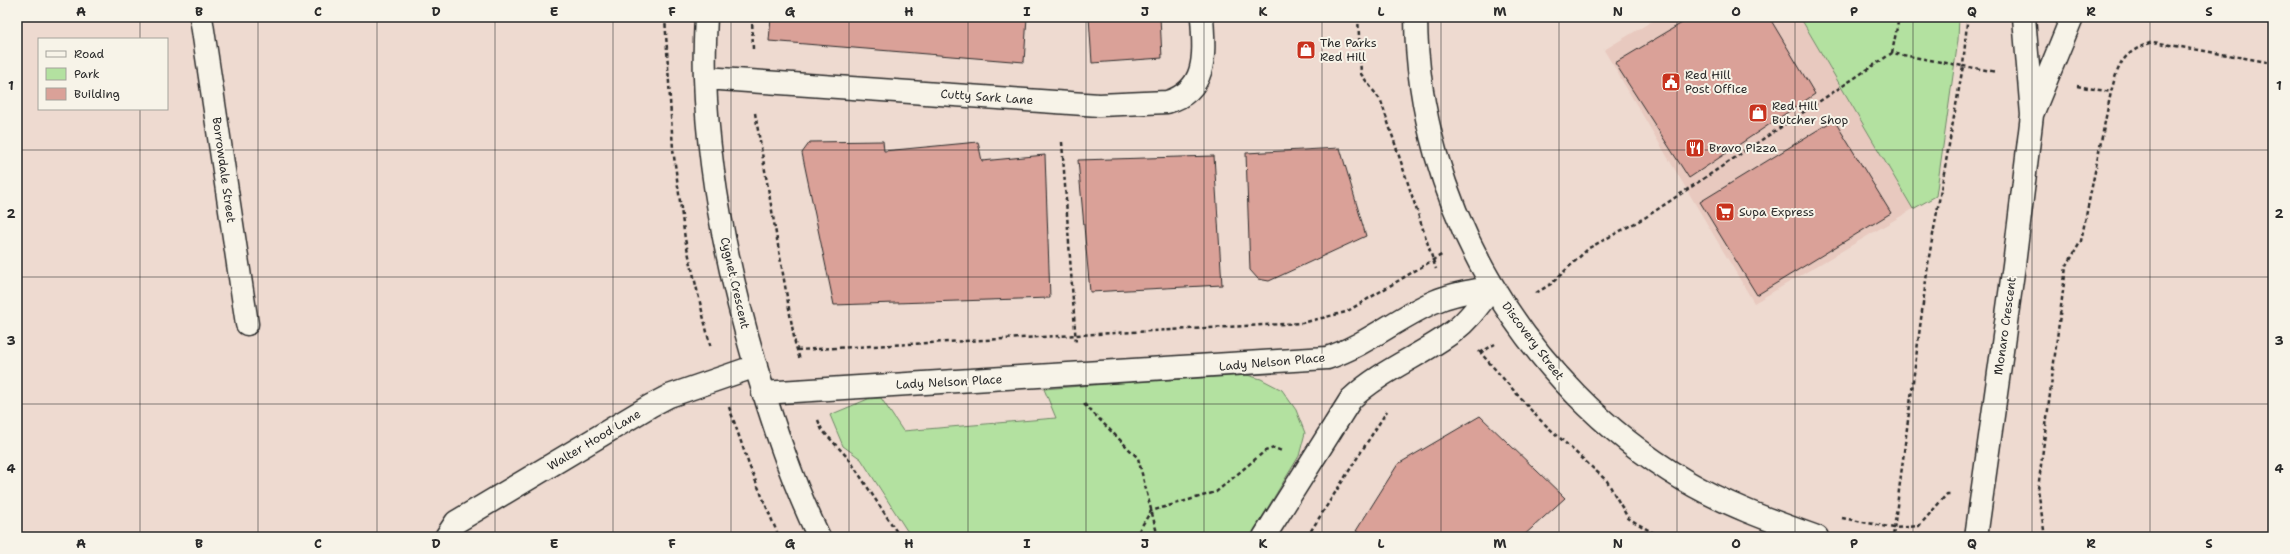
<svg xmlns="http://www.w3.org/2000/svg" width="2290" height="554" font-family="'Shantell Sans',sans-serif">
<rect width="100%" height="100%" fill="#eedad0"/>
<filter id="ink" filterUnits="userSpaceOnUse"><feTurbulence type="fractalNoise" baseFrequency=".025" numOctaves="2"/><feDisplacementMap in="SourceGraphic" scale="8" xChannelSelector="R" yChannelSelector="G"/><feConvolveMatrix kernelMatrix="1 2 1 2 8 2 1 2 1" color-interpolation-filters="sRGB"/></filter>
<g filter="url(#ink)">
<path fill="#e8c9bf" d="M1659,17H1800L1913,209L1754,303L1604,50Z"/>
<path fill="#b3e1a0" stroke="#6f8666" d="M1800,17H1959L1958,40L1936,196L1913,209Z
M1240,373L1261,379L1282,390L1296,410L1305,433L1299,456L1250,537H911L861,459L843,446L830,415L868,399L881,398L903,431L1056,418L1044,389Z"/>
<path fill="#daa198" stroke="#2b2b2b" d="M771,17H1027L1024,62L769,41Z
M1089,17H1160L1162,58L1092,63Z
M1692,17H1769L1815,94L1689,178L1615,63Z
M1834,120L1891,213L1757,295L1700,202Z
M883,141L884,151L978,142L982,161L1045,155L1050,298L834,305L802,153L810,142Z
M1340,148L1366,236L1269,281L1258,279L1250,270L1246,153Z
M1214,156L1222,285L1090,292L1078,160Z
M1480,416L1565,498L1522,537H1366L1356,531L1398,464Z"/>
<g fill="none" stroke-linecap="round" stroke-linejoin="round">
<g stroke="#2b2b2b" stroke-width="25">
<path id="minor" d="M201,17L247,324
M706,17C705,37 704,58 705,78C708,175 728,271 755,364C773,423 792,482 819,537
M1416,17C1417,203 1525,385 1684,480C1726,505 1772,521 1817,537
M705,78L1099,105L1167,102C1209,90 1204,52 1202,17
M2033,112L2072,17
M763,393L1327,358C1367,345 1398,317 1436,301C1454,293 1473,291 1493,287
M446,537L456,522L650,406L669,396L756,366
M1264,537L1351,399C1381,370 1421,356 1454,331C1470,319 1481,302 1493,287
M1976,537L2014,265L2032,115L2024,17"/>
</g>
<path stroke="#2b2b2b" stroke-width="2.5" stroke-dasharray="4 3" stroke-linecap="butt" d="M665,17L673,149L685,239L711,349
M752,17L753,50
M1358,17L1361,74L1381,101L1436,269
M1965,17L1967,23L1963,66L1997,72
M1892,53L1899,17
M2077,86L2111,92C2119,62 2123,52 2153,42L2273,63
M755,113L795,343L800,360
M1062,142L1076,344
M1536,293L1551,284L1589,248L1646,217L1892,53L1963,66L1929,257L1893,537
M797,350L1302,323L1346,312L1443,254
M1479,351L1538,418L1607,481L1628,518L1660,537
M1480,353L1495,344
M1084,404L1138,458L1158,537
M729,407L749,465L779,537
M818,420L822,430L849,459L900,537
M1842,518L1894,528L1919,526L1947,494H1951
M1135,537L1151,511L1216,492L1265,451L1274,448L1282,451
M1307,537L1387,411
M2045,537L2038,489L2066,267L2081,241L2111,92"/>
<use href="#minor" stroke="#f7f3e8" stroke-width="22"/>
</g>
</g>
<path fill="none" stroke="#2b2b2b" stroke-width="1" stroke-opacity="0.55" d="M140,17V39M258,17V537M377,17V537M495,17V537M613,17V537M731,17V537M849,17V537M968,17V537M1086,17V537M1204,17V537M1322,17V537M1441,17V537M1559,17V537M1677,17V537M1795,17V537M1913,17V537M2032,17V537M2150,17V537M140,109V537M17,150H2273M17,277H2273M17,404H2273"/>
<defs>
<g id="shop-square" transform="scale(1)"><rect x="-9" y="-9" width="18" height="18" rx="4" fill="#c8321e" stroke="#f7f3e8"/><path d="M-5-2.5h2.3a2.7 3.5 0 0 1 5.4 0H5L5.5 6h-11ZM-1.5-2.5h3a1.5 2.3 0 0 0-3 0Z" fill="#fff"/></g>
<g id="civic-square" transform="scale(1)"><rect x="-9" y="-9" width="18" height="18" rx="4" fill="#c8321e" stroke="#f7f3e8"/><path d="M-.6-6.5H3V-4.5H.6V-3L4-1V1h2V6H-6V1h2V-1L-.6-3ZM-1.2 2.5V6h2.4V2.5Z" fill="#fff"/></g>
<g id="restaurant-square" transform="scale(1)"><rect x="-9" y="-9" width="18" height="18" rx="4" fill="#c8321e" stroke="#f7f3e8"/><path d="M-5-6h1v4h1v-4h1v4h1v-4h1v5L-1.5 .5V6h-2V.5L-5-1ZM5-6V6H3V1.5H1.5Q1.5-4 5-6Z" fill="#fff"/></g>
<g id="supermarket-square" transform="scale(1)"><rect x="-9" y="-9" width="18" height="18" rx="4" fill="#c8321e" stroke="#f7f3e8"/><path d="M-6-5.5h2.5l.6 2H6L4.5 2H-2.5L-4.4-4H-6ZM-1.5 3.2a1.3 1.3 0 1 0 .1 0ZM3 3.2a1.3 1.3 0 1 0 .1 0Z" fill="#fff"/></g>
</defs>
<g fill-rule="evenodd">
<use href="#shop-square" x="1306" y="50"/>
<use href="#civic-square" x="1671" y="82"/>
<use href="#shop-square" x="1758" y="113"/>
<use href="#restaurant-square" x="1695" y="148"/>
<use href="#supermarket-square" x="1725" y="212"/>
</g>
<g text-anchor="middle" stroke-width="4" stroke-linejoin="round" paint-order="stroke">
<g font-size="12" fill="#2b2b2b" stroke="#f7f3e8" text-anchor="start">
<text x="1320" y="47">The Parks<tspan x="1320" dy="14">Red Hill</tspan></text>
<text x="1685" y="79">Red Hill<tspan x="1685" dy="14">Post Office</tspan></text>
<text x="1772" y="110">Red Hill<tspan x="1772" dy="14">Butcher Shop</tspan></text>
<text x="1709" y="152">Bravo Pizza</text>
<text x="1739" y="216">Supa Express</text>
</g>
<g font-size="12" fill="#2b2b2b" stroke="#f7f3e8">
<text transform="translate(987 97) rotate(4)" y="4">Cutty Sark Lane</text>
<text transform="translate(224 170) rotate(82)" y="4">Borrowdale Street</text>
<text transform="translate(735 283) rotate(77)" y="4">Cygnet Crescent</text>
<text transform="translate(2005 326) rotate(-82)" y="4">Monaro Crescent</text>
<text transform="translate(1533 341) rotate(53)" y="4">Discovery Street</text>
<text transform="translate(1272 362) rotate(-5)" y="4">Lady Nelson Place</text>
<text transform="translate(949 382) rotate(-3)" y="4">Lady Nelson Place</text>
<text transform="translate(594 440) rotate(-31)" y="4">Walter Hood Lane</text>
</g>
</g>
<rect width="2290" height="554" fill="none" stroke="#f7f3e8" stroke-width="44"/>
<rect x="38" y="38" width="130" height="72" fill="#f7f3e8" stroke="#a5a39c"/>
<rect x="46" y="51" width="20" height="6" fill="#f7f3e8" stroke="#a5a39c"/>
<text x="74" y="58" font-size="12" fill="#2b2b2b">Road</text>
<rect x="46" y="68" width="20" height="12" fill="#b3e1a0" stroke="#a5a39c"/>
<text x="74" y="78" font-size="12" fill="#2b2b2b">Park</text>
<rect x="46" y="88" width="20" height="12" fill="#daa198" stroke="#a5a39c"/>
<text x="74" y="98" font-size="12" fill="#2b2b2b">Building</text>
<rect x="22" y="22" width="2246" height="510" fill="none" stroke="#2b2b2b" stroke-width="1.5"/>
<g font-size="13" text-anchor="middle" font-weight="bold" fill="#2b2b2b">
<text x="81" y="16">A</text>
<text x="199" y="16">B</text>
<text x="318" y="16">C</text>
<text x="436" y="16">D</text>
<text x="554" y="16">E</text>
<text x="672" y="16">F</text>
<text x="790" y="16">G</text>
<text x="909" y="16">H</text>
<text x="1027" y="16">I</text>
<text x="1145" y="16">J</text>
<text x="1263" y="16">K</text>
<text x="1381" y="16">L</text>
<text x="1500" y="16">M</text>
<text x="1618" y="16">N</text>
<text x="1736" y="16">O</text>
<text x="1854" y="16">P</text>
<text x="1972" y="16">Q</text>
<text x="2091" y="16">R</text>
<text x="2209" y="16">S</text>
<text x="11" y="90">1</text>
<text x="2279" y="90">1</text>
<text x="11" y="218">2</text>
<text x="2279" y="218">2</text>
<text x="11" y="345">3</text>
<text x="2279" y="345">3</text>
<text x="11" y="473">4</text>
<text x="2279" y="473">4</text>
<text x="81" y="548">A</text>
<text x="199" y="548">B</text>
<text x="318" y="548">C</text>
<text x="436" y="548">D</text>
<text x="554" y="548">E</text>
<text x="672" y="548">F</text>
<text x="790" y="548">G</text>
<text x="909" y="548">H</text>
<text x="1027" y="548">I</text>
<text x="1145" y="548">J</text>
<text x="1263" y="548">K</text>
<text x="1381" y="548">L</text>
<text x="1500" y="548">M</text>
<text x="1618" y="548">N</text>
<text x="1736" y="548">O</text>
<text x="1854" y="548">P</text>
<text x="1972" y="548">Q</text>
<text x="2091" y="548">R</text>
<text x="2209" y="548">S</text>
</g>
</svg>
